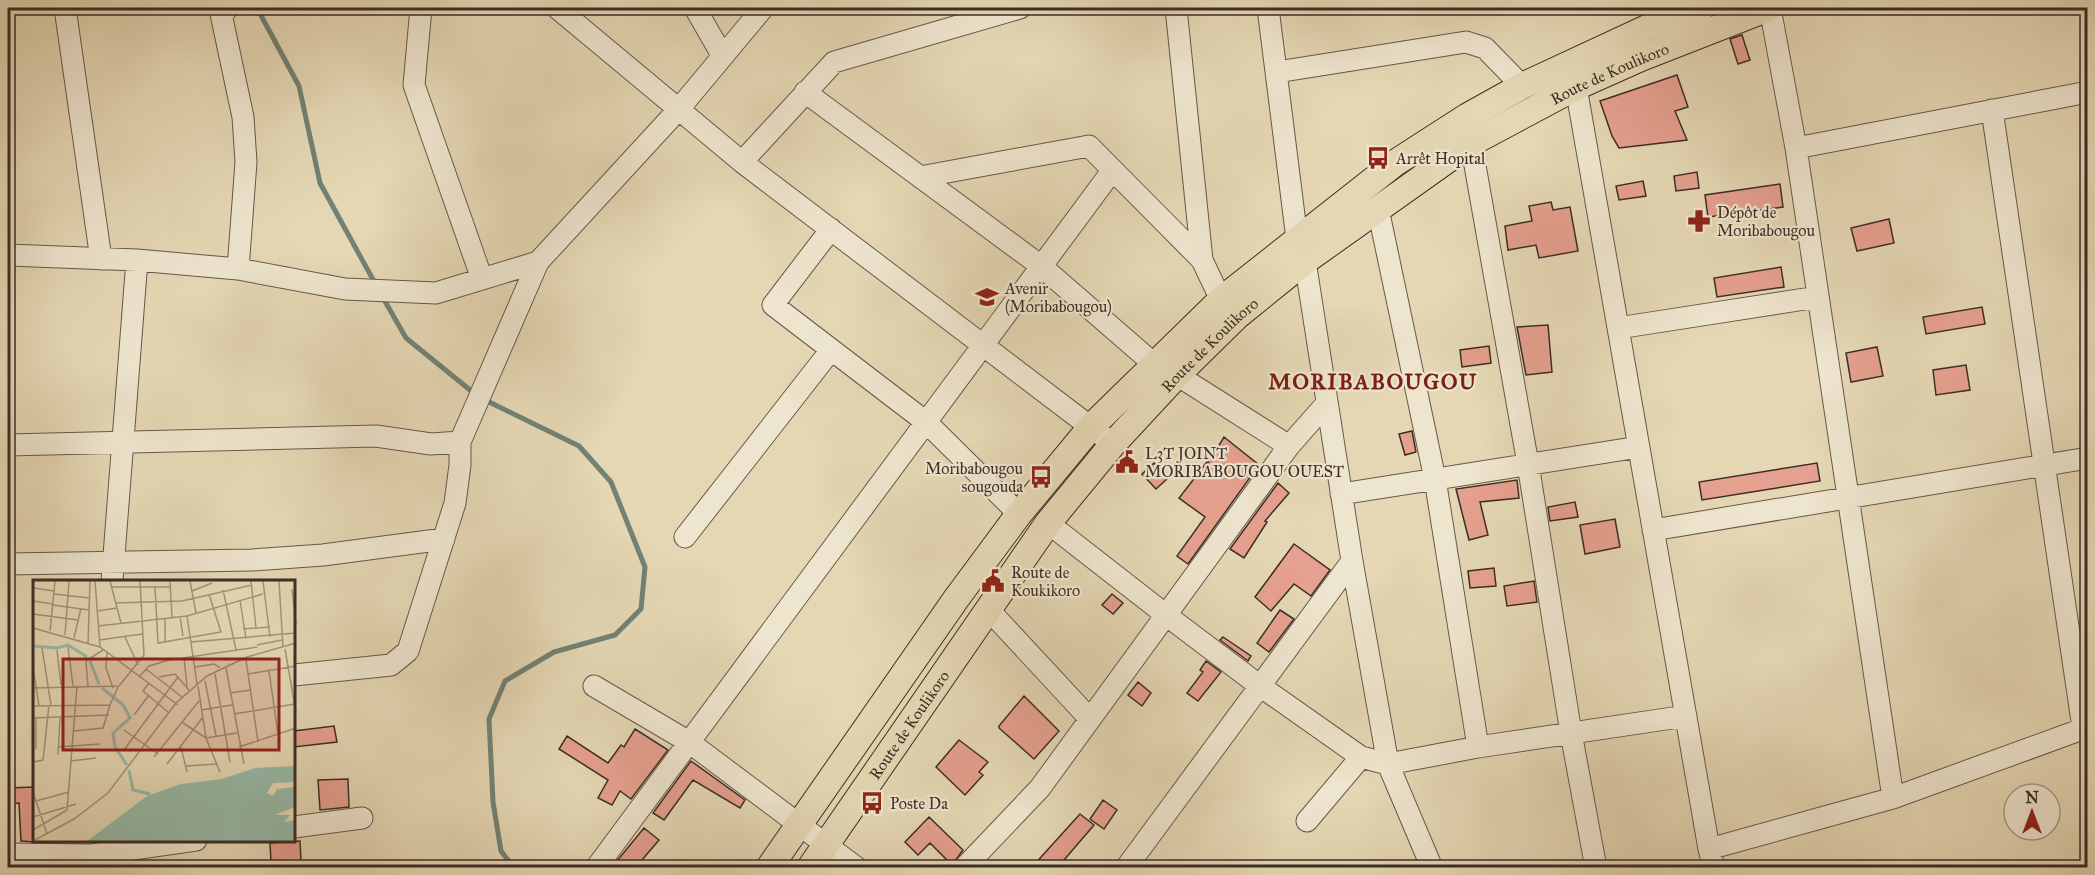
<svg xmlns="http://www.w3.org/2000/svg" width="2095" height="875" font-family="'IM FELL Great Primer',serif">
<rect width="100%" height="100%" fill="#e5d7b4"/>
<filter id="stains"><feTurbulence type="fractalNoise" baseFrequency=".00333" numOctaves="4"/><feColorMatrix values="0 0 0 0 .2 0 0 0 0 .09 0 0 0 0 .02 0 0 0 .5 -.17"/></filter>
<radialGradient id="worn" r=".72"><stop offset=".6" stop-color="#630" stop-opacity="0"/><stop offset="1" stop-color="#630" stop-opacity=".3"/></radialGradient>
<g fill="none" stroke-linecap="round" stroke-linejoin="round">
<path stroke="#728274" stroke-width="5" d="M257,8L299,86L320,183L376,285
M382,296L406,338L475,394
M483,399L579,446L611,482L645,567L641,609L615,635L554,652L505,681L489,719L493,802L501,851L514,868"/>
</g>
<path fill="#e6a08f" stroke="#3b2d26" stroke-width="1.5" d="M1742,35L1750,60L1738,64L1730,39Z
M1677,75L1688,107L1675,111L1687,140L1619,148L1612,136L1600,101Z
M1697,172L1699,188L1676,191L1674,176Z
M1643,181L1646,196L1619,200L1616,186Z
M1780,184L1783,207L1708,217L1705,195Z
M1551,202L1553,210L1570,207L1578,251L1539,258L1536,245L1508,250L1505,226L1532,221L1529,206Z
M1889,219L1894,243L1857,251L1851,228Z
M1781,267L1784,287L1717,297L1714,278Z
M1982,307L1985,324L1926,334L1923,317Z
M1548,325L1552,372L1526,375L1517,327Z
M1489,346L1491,363L1462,367L1460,350Z
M1877,347L1883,376L1851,382L1846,353Z
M1966,365L1970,390L1936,395L1933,370Z
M1412,431L1416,452L1405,455L1399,434Z
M1224,437L1259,465L1188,564L1177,556L1205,517L1179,498L1207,462L1208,463Z
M1154,463L1168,478L1156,489L1142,474Z
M1817,463L1820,481L1702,500L1699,482Z
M1517,480L1519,498L1480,502L1488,535L1469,540L1456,489Z
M1278,483L1289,493L1265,521L1267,522L1244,558L1230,549Z
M1575,502L1578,517L1550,521L1548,507Z
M1615,519L1620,547L1585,554L1580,525Z
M1294,544L1330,570L1311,596L1294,584L1271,611L1255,597Z
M1494,568L1496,586L1470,588L1468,571Z
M1534,581L1537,602L1507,606L1504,586Z
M1112,594L1123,603L1113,614L1102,605Z
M1280,610L1294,619L1269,652L1257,643Z
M1223,637L1251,656L1248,661L1220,640Z
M1206,661L1221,672L1198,701L1187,693L1203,672L1200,670Z
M1138,682L1151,693L1142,706L1128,695Z
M1024,696L1059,731L1034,759L999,728V726Z
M334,726L337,742L294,747V731Z
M635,729L668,750L631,799L620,791L612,805L598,798L608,780L559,749L567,736L608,763L621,745L624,747Z
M959,740L988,762L979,772L983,775L965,795L936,767Z
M691,761L745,800L740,808L693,780L664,820L653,813Z
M348,779L349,807L320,810L318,780Z
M34,787V842L21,841L19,803L8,804V788Z
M1103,800L1117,810L1104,829L1090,819Z
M1080,814L1094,825L1058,867H1032Z
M929,817L963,850L952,865L930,843L918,855L905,842Z
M644,828L659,840L636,867H612Z
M300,841L301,861L271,862L270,843Z"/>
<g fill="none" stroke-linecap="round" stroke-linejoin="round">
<g stroke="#66584a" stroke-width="23">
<path id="minor" d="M65,8L101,259
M228,8L221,14L243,117L246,162L238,269
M421,8L414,85L482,279
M557,8L742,162L1113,444
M695,8L722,55
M1176,8L1202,260
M1268,8L1297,239
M1770,8L1796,148L1893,798
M1277,72L1466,42L1485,48L1522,86
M1576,87L1709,849L1714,868
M805,92L1041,266L1155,365
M1992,110L2083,728
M1471,143L1528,464L1571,733L1596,868
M1796,148L2088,92
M742,162L834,62L1020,8
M920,177L1089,146L1202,260L1221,300
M1378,209L1435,479L1478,747
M831,229L773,305L926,422L1019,514
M8,255L137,260L238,269L345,289L436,293L538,262L678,110L763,8
M1305,261L1352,561L1388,764L1432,868
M1618,328L1818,297
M1177,375L1289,446
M8,445L376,436L431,444L460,442L538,262
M1341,494L1639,447
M1048,523L1166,615L1260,686L1361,757L1388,764L1478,747L1686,716
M1653,530L2088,458
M685,537L831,350
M8,564L252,560L323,555L444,539
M112,581L137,260
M988,609L1090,719
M294,675L391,665L408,651L455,503L460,465V442
M594,686L689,742L857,868
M1307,821L1361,757
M294,827L362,818
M1709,849L1893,798L2088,727
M8,854L91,855L196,840
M596,868L1112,171
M964,868L1040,788L1289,446L1327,403
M1126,868L1352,561"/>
</g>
<g stroke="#3b2d26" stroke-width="28">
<g id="major">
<path d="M769,868L956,599L1019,514L1091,427L1221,300L1395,163L1468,116L1522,86L1647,28L1701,8"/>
<path id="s1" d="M810,868L1048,523L1113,444L1177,375L1237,316L1305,261L1471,143L1576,87L1641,58L1769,8"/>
</g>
</g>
<use href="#minor" stroke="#eee5ce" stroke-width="21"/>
<use href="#major" stroke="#e5d7b4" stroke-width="26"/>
</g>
<defs>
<g id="bus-bare" transform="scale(1.8)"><path d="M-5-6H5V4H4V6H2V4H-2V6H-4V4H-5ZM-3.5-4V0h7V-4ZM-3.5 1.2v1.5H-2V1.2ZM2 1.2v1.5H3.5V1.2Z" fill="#8f2418" stroke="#eee5ce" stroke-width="2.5" paint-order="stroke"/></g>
<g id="pharmacy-bare" transform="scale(1.8)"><path d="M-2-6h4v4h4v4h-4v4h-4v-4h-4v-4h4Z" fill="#8f2418" stroke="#eee5ce" stroke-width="2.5" paint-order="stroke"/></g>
<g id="school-bare" transform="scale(1.8)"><path d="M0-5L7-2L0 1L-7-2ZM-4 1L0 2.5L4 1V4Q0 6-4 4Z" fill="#8f2418" stroke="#eee5ce" stroke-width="2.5" paint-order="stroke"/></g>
<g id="civic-bare" transform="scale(1.8)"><path d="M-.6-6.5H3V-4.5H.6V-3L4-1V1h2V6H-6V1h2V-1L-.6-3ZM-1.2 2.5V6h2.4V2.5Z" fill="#8f2418" stroke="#eee5ce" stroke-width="2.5" paint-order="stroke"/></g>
</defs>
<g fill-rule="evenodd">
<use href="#bus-bare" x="1378" y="158"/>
<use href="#pharmacy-bare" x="1699" y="221"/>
<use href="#school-bare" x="987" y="297"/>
<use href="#civic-bare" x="1127" y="462"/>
<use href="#bus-bare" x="1041" y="477"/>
<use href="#civic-bare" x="993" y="581"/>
<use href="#bus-bare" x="872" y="803"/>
</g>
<g text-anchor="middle" stroke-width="4.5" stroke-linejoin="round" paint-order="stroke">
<g font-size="16" fill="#3b2d26" stroke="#eee5ce">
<text dy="6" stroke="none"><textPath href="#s1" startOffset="1146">Route de Koulikoro</textPath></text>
<text dy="6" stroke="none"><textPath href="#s1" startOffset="660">Route de Koulikoro</textPath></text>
<text dy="6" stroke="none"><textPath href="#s1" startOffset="174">Route de Koulikoro</textPath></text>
</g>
<g font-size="16" fill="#3b2d26" stroke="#eee5ce" text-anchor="start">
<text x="1396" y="164">Arrêt Hopital</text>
<text x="1717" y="218">Dépôt de<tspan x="1717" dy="18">Moribabougou</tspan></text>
<text x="1005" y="294">Avenir<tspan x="1005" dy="18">(Moribabougou)</tspan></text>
<text x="1145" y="459">L3T JOINT<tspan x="1145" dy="18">MORIBABOUGOU OUEST</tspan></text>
<text x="1023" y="474" text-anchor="end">Moribabougou<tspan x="1023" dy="18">sougouda</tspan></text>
<text x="1011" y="578">Route de<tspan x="1011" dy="18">Koukikoro</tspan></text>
<text x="890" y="809">Poste Da</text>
</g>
<g font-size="22" font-weight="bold" letter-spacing="1.5" fill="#7a1f14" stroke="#eee5ce">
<text x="1373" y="389">MORIBABOUGOU</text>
</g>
</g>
<g transform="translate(33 580)">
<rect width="262" height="262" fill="#e5d7b4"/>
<path d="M262,186V202L240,203L234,213L240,216L244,209L262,207V227L242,235H257L251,242L262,240V262H53L114,216L148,204L189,199L222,188Z" fill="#97baa8"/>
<path fill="none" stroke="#97baa8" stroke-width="3" d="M0,66L24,68L35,65L54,77M57,81L66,104M69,108L90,125L97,138L80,153L82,167L94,185M96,190L100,210L117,214"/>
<path fill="none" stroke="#a1937b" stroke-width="1.5" d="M62,1L67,67M77,1L88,43M137,1L139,37M157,1L163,33M218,1L223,48M230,1L237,57M246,1L250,67M78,7H137M122,7L125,63L188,52L176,14M1,8L21,11M259,9L263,44M190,10L203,70M159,11L179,3M21,14L57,18M207,20L213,59M0,21L20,24M82,23L149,21L219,5M20,25L56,30M64,31L84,28M0,34L45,40M147,36L150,56M154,36L164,104M132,38V61M65,46L154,36L230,14M0,48L67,67L145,125M210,49L237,47M17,51L22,1M32,55L36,1M92,57L105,85M41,58L48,28M66,60L109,54M158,62L263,53M55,63L57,1M224,65L249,60M35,67L40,106M9,68L18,125M252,69L263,132M24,70L28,105M74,71L73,88L80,108M151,78L154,106M213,80L225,162M0,87L6,126M162,87L181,84L187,88M193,88L211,184M113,89L149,117M236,91L245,154M182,94L197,182M215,94L263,86M107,96L116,86L136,80L224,67M126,97L142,94L156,110M172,101L183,156M116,103L110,111L135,132M165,106L173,158L187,192M55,107L53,81L70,70M0,108L86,106L111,75L107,1M197,113L218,110M0,126L77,125L85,107M168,130L199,125M201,134L262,124M101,135L116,115M0,138L76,135M3,138V169M150,143L173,158L204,153M91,150L125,174M41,151L70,148L77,125M25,167L67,164M148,167L154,192M206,167L263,148M91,170L145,97M25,175L27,138M121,177L166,121M38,181L63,178M0,182L10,180L16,125M134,184L170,137M153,186L184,184M0,212L14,254M3,221L36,212M0,237L43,224M0,250L34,230L44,106M0,261L41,239L75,213L143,123L174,96L214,77L263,63"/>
<path fill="#8f2418" fill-opacity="0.15" stroke="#8f2418" stroke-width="3" d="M30,79H246V170H30Z"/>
<rect width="262" height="262" fill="none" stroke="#3b2d26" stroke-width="3"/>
</g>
<rect width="2095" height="875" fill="none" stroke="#e5d7b4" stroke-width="30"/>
<rect x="9" y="9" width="2077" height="857" fill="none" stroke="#3b2d26" stroke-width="3"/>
<rect x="15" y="15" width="2065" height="845" fill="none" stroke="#3b2d26" stroke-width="1.5"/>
<g transform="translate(2032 812)"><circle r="28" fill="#eee5ce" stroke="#a69b8b" stroke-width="1.5"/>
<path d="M0-4.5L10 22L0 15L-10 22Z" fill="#8f2418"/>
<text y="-9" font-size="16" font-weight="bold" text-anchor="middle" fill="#3b2d26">N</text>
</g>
<rect width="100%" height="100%" filter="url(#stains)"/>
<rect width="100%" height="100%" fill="url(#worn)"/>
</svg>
